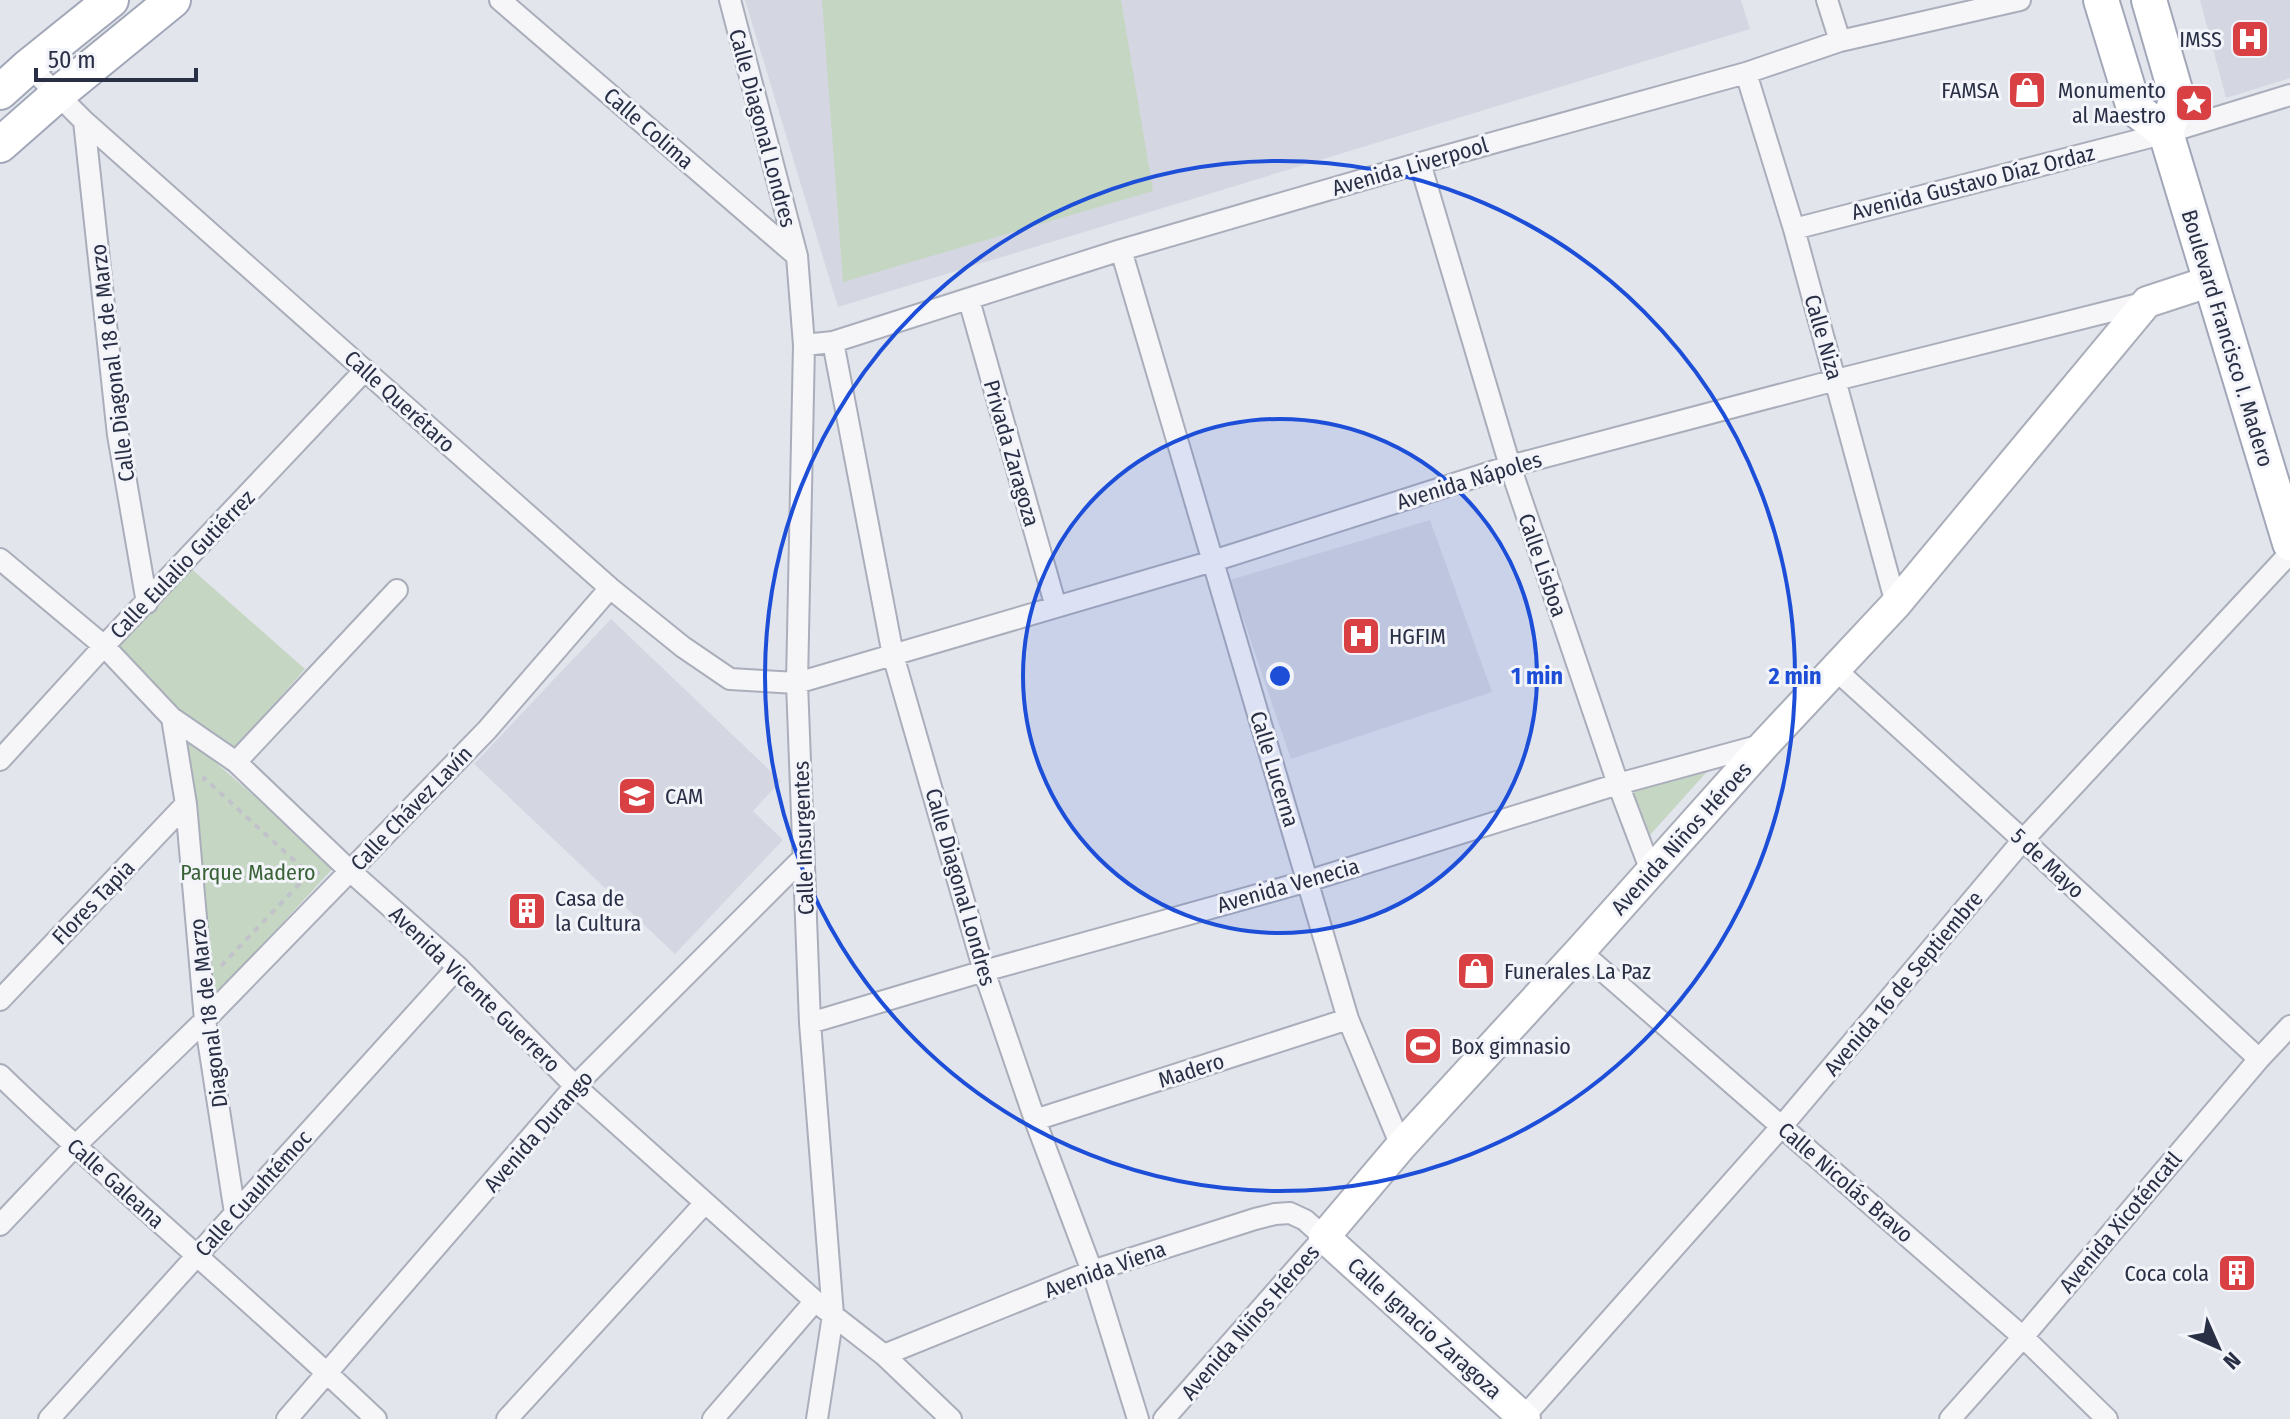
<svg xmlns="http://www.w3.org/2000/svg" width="2290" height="1419" font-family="'Fira Sans Condensed',sans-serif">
<rect width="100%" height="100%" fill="#e2e5ec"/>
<path fill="#d4d7e1" d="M745,0H1741L1750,29L838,307Z
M2200,0H2290V78L2226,98Z
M1430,520L1492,692L1291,759L1230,580Z
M611,619L781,781L753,811L783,840L675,954L474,764Z"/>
<path fill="#c5d6c3" d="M822,0H1121L1153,191L843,282Z
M188,566L305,669L232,752L176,710L111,639Z
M177,729L335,866L197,1016Z
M1713,765L1650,835L1632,788Z"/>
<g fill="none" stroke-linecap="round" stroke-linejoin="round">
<g stroke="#aaaeba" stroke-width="24">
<path id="street" d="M500,0L797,256
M730,0L797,256L804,345L797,683L810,1023L833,1315L817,1419
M1827,0L1840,41
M29,66L84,121L610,588L683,647L730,679L797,683L1213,561L1510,466L1836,380L2147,302
M1746,73L1794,229L1896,604
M84,121L118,435L147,603
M1420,163L1510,466L1618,784L1651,871
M1794,229L2166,133L2290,95
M1121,250L1348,1019L1401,1146
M969,300L1056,607
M833,342L893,655L984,971L1035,1120L1092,1271L1138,1419
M804,345L833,342L1121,250L1420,163L1746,73L1840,41L2020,0
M0,559L104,646L172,718L236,762L350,871L458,967L575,1086L815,1301L884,1355L951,1419
M1836,670L2023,840L2259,1059
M172,718L186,804L205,1020L235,1213
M0,760L104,646L365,370
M236,762L397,590
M1580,951L2023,1337L2107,1419
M0,1000L186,804
M810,1023L984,971L1308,881L1618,784L1765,744
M0,1075C122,1193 253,1302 376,1419
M1035,1120L1348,1019
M0,1225L74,1147L205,1020L487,730L610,588
M884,1355L1092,1271L1255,1219L1275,1214L1290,1213L1305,1220L1324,1237L1164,1419
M49,1419L458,967
M287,1419L575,1086L803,858
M507,1419L705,1203
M713,1419L815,1301
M1522,1419L1782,1126L2023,840L2290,553
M1950,1419L2023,1337L2259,1059L2290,1026"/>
</g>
<g stroke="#aaaeba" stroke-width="34">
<path id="secondary" d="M1525,1419L1324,1237L1401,1146L1580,951L1765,744L1896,604L2147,302L2211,281"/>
</g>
<g stroke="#a1a7b8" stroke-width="38">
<path id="primary" d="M2101,0L2134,108L2166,133
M2149,0L2177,97L2166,133L2290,543
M0,92L29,66L111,0
M0,145L58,94L173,0"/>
</g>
<path stroke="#c1c2ca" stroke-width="4" stroke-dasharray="6 6" stroke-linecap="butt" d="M204,781V778L309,874
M221,966L309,874L321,873"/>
<use href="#street" stroke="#f6f6f9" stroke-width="20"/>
<use href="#secondary" stroke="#fff" stroke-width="30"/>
<use href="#primary" stroke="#fff" stroke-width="34"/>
</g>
<circle cx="1280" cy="676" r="257" fill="#1d4ed8" fill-opacity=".12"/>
<g fill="none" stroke="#1d4ed8" stroke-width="4">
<circle cx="1280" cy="676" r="257"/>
<circle cx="1280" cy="676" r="515"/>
</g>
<defs>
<g id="hospital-square" transform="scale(2)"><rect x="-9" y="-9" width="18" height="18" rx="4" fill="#d84043" stroke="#f2f4f9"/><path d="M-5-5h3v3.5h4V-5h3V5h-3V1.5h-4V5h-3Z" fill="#fff"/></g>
<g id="shop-square" transform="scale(2)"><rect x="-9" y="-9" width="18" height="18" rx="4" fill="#d84043" stroke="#f2f4f9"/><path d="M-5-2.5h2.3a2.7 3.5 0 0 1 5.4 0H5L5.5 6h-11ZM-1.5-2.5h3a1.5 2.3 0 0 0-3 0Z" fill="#fff"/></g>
<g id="sight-square" transform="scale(2)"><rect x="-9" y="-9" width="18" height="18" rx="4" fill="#d84043" stroke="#f2f4f9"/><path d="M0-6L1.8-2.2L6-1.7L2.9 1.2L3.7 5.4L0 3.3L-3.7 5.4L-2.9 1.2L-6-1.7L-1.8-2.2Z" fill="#fff"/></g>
<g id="school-square" transform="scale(2)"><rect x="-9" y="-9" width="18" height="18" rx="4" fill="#d84043" stroke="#f2f4f9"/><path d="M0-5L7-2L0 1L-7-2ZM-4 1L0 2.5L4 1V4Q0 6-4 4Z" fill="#fff"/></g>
<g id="building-square" transform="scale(2)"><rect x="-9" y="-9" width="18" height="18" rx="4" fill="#d84043" stroke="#f2f4f9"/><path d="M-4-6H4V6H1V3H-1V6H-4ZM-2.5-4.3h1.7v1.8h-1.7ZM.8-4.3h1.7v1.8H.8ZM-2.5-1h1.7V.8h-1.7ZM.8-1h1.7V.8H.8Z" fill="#fff"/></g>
<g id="stadium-square" transform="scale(2)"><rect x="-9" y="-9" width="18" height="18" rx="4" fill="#d84043" stroke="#f2f4f9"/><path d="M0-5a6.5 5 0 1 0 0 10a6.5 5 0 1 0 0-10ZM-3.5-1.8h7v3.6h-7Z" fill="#fff"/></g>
</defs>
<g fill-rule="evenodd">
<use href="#hospital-square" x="2250" y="39"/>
<use href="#shop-square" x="2027" y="90"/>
<use href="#sight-square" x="2194" y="103"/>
<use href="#hospital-square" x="1361" y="636"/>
<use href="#school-square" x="637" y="796"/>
<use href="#building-square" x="527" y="911"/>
<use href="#shop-square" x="1476" y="971"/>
<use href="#stadium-square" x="1423" y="1046"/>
<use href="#building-square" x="2237" y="1273"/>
</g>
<g text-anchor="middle" stroke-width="6" stroke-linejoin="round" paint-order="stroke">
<g font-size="22" fill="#292f45" stroke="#f2f4f9" text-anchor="start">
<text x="2222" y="47" text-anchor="end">IMSS</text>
<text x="1999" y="98" text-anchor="end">FAMSA</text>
<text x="2166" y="98" text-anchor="end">Monumento<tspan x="2166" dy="25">al Maestro</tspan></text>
<text x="1389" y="644">HGFIM</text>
<text x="665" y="804">CAM</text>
<text x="555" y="906">Casa de<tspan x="555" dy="25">la Cultura</tspan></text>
<text x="1504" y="979">Funerales La Paz</text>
<text x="1451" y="1054">Box gimnasio</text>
<text x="2209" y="1281" text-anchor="end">Coca cola</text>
</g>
<g font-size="22" fill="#292f45" stroke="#f2f4f9">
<text transform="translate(649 128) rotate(41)" y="8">Calle Colima</text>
<text transform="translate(763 128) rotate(75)" y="8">Calle Diagonal Londres</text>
<text transform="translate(1410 166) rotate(-16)" y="8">Avenida Liverpool</text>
<text transform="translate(1973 182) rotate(-14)" y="8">Avenida Gustavo Díaz Ordaz</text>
<text transform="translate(1824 337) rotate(74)" y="8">Calle Niza</text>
<text transform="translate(2228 338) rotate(73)" y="8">Boulevard Francisco I. Madero</text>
<text transform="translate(112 363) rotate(-97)" y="8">Calle Diagonal 18 de Marzo</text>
<text transform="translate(400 401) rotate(42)" y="8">Calle Querétaro</text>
<text transform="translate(1012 453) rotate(74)" y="8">Privada Zaragoza</text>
<text transform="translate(1469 480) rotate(-17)" y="8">Avenida Nápoles</text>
<text transform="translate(182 564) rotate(-46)" y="8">Calle Eulalio Gutiérrez</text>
<text transform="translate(1543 565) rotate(71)" y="8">Calle Lisboa</text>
<text transform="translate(1275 769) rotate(73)" y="8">Calle Lucerna</text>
<text transform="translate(411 808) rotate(-46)" y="8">Calle Chávez Lavín</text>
<text transform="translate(803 838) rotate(-92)" y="8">Calle Insurgentes</text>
<text transform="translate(1681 838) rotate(-48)" y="8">Avenida Niños Héroes</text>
<text transform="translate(2048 863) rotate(43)" y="8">5 de Mayo</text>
<text transform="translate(1288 885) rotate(-16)" y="8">Avenida Venecia</text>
<text transform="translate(961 887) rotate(74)" y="8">Calle Diagonal Londres</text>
<text transform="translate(93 902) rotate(-46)" y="8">Flores Tapia</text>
<text transform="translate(1903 983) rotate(-50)" y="8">Avenida 16 de Septiembre</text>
<text transform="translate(475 989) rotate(44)" y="8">Avenida Vicente Guerrero</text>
<text transform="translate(208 1013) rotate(-97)" y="8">Diagonal 18 de Marzo</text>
<text transform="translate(1191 1070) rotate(-18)" y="8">Madero</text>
<text transform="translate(538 1131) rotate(-49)" y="8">Avenida Durango</text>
<text transform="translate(1846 1182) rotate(41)" y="8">Calle Nicolás Bravo</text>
<text transform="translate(116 1183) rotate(42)" y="8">Calle Galeana</text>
<text transform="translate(253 1193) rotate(-48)" y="8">Calle Cuauhtémoc</text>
<text transform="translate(2120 1222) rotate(-50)" y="8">Avenida Xicoténcatl</text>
<text transform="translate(1105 1269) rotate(-20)" y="8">Avenida Viena</text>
<text transform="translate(1250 1322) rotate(-49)" y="8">Avenida Niños Héroes</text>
<text transform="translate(1425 1328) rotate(42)" y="8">Calle Ignacio Zaragoza</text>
</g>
<g font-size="22" fill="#386235" stroke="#f2f4f9">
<text x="248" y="880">Parque Madero</text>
</g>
</g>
<circle cx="1280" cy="676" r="12" fill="#1d4ed8" stroke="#f2f4f9" stroke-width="4"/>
<g font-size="24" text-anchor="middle" font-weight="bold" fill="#1d4ed8" stroke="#f2f4f9" stroke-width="6" stroke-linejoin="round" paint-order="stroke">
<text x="1537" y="684">1 min</text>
<text x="1795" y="684">2 min</text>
</g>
<g transform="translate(2218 1347) rotate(135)" stroke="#f2f4f9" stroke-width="6" paint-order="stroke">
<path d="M0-6L14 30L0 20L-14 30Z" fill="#292f45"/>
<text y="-12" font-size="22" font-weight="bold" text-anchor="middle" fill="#292f45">N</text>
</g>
<path d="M36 68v12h160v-12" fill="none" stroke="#292f45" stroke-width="4"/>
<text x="48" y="68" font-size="24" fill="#292f45" stroke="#f2f4f9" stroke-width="6" paint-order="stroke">50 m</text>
</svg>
